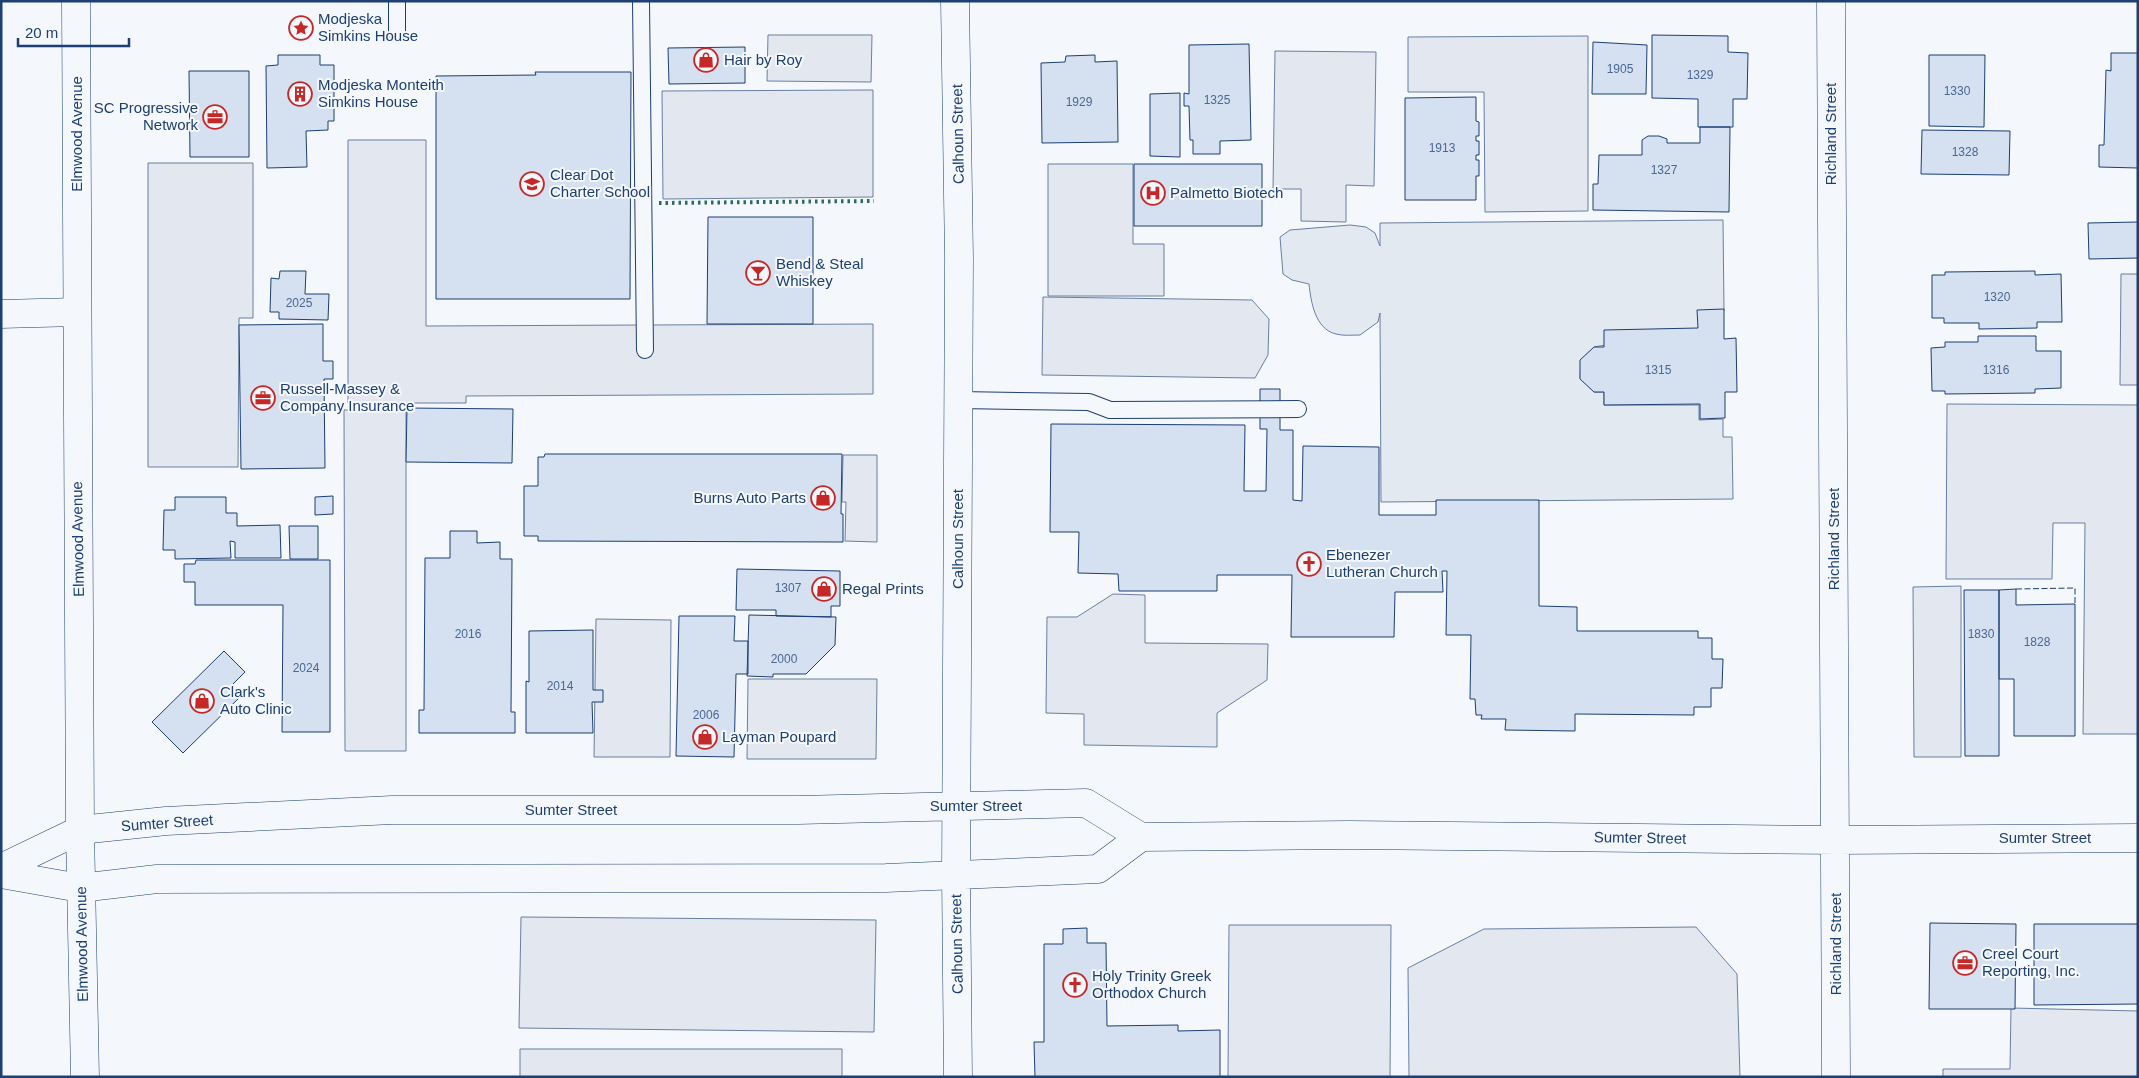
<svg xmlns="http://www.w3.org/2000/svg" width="2139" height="1078" font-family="Arial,sans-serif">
<rect width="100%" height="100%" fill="#f4f7fb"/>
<path fill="#e3e9f0" stroke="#687fa3" d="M1723,220L1724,311L1699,329L1594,347L1581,360L1580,378L1594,392H1604V405H1699V420L1723,419V437H1732L1733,499L1381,502L1380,313L1378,322L1360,335C1352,335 1343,336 1336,334C1315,329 1311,302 1309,284L1292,280L1283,274L1280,237L1290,230L1350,225L1366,227L1375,233L1380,246V223Z"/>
<path fill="#e3e8f0" stroke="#687fa3" d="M768,35H872L871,82L767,81Z
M1588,36V211L1485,212L1484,92H1408V37Z
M1275,51L1376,52L1374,186L1346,185V222L1301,221V189H1273Z
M873,90V197L663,199L662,91Z
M348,140H426V326L873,324V394L466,396V403H348Z
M148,163H253V318H239L238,467H148Z
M1048,164H1133V244H1164V296H1048Z
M2121,274H2138V385H2120Z
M1043,297L1252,300L1269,319L1268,355L1255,378L1042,375Z
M1947,404L2138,405V734H2083L2085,523H2053L2052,579H1946Z
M406,409V751H345L344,410Z
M843,455H877V542L845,541L846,502H842Z
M1961,586V757H1914L1913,587Z
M1113,594L1145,595V643L1268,644L1267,680L1217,713V747L1084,745V714L1046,713L1047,617H1077Z
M596,619L671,620L670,757H594Z
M748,679H877L876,759H747Z
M521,917L876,920L874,1032L519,1028Z
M1229,925H1391L1390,1077H1228Z
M1696,927L1737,974L1740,1077H1409L1408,968L1484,929Z
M2011,1008L2138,1011V1077H1943V1069H2010Z
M520,1049H842V1077H520Z"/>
<path fill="#d5e0f0" stroke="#1d3f73" d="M1652,35L1728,36V52L1748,53L1747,99H1733V127H1698V99L1652,98Z
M1593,42L1647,45L1646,94H1592Z
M1249,44L1251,140L1220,141V154H1193V140H1190L1189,106H1184V93L1189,94V45Z
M745,47V83L669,84L668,48Z
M2111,53H2138V168L2099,167V145H2104L2106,70L2111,71Z
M278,55H320V65H334V121H328V130L306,131L307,167L267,168L266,66L278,65Z
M1095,55V62L1117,61L1118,142L1042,143L1041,63L1065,62L1066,56Z
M1929,55H1985L1984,127L1929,126Z
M189,71H249V157H190Z
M535,72H631L630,299H436V76L536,75Z
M1180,93V157L1150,156V94Z
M1476,97V121L1479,122V136H1476V141H1479V155H1476V160H1479V176H1476V200H1405V98Z
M1700,127H1730L1729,212L1593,210V184H1598L1599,155H1642V140L1648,136H1659L1667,139V143H1700Z
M1922,130L2010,131L2009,175L1921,174Z
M1134,164H1262V226H1134Z
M708,217H813V324H707Z
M2138,222V258L2089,259L2088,223Z
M280,271H306L305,294H329L328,320L279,319V312H270L271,278L279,279Z
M2035,271V275L2061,274L2062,322H2037V328L1979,329V323H1944V318H1932V275H1945V272Z
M1724,309V339L1736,338L1737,392H1725V418L1700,419V404L1604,405V392H1594L1580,379V360L1594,347H1604V330L1698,328L1697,310Z
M323,324V361H333V379H324L325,468L241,469L239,325Z
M1978,336H2036V351H2061V388L2035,389V393L1945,394V391H1932L1931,348L1945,347V342H1978Z
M1260,389H1280V430H1293V500L1302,501L1303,446L1379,447V515H1436V500H1539V606L1577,607V631H1698V638H1712V659H1723L1722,688H1711V707H1694V715L1575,714V731L1505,730L1506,719H1481L1482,715H1476L1475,699H1470L1471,635H1446L1447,571H1442L1443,592H1395L1394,637H1291L1292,575H1217V591H1119L1118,574L1078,573L1079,532H1050L1051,424L1245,425L1244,491H1266L1267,429H1260Z
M407,408L513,409L512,463L406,462Z
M545,454H842L841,514H843V542L538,541V536H524V486H538V457H544Z
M333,496V514L315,515V497Z
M175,497H226V513H237V526L280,525L281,558H235V542L230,541L231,558L175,559V550H163L164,510H175Z
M289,526H318V559H290Z
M450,531H477V543L500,542V559H512L511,712H515V733H419V710H424L425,558H450Z
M196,560H330V732H282L283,605H195V582H184V564H195Z
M737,569L840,571V606H831V617L776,616V610H736Z
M2016,589V605L2075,604V736H2014V679H1999V590Z
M1964,590H1999V756H1965Z
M749,615L836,617L835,645L806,674H773V677L747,676Z
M679,616H735L734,641H748V674H736L734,757L676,756Z
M593,630V690H603V702H592L593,733H526V681L529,682V631Z
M224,651L245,672L232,685L242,695L183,753L152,722Z
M1930,923L2016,924L2015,1009H1929Z
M2034,924H2138V1004L2034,1005Z
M1087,928V943H1106L1107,1026L1178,1025V1031L1220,1030V1077H1035L1034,1042H1044V944H1063V929Z"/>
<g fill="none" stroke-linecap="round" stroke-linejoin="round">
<g stroke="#1d3f73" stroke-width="18">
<path id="lane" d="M397,1V33
M641,1L645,350
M959,400L1089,402L1110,410L1298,409"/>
</g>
<g stroke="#1d3f73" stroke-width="29">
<path id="street" d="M1,314L77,312"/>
</g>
<g stroke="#1d3f73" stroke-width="29">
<path id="secondary" d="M955,1L959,258L956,875L958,1077
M1831,1L1836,1077
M1,868L80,830L166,821L392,810H798L1086,803L1141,837L1350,835L1836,840L2138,838
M1,874L80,888L157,879L886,878L1098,869L1141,837"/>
</g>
<g stroke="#1d3f73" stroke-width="29">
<path id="highway" d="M76,1L80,830L85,1077"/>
</g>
<use href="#lane" stroke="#f4f7fb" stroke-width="16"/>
<use href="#street" stroke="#f4f7fb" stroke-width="28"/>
<use href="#secondary" stroke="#f4f7fb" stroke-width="28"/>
<use href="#highway" stroke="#f4f7fb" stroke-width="28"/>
<path stroke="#2c6c60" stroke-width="4" stroke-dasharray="2.5 4" stroke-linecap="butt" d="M659,203L874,201"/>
<path stroke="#1d3f73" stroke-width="1" stroke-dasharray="6 2.5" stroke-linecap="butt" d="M2016,589L2075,588V604"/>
</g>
<defs>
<g id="sight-ring" transform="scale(1.25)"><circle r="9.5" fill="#f4f7fb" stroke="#c62828" stroke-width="1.5"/><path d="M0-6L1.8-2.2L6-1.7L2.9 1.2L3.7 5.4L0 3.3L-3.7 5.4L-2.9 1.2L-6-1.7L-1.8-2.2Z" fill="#c62828"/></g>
<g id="shop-ring" transform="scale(1.25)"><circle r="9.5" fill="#f4f7fb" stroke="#c62828" stroke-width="1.5"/><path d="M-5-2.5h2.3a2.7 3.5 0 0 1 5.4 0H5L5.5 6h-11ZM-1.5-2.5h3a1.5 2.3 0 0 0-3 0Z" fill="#c62828"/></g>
<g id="building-ring" transform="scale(1.25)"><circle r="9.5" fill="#f4f7fb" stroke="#c62828" stroke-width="1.5"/><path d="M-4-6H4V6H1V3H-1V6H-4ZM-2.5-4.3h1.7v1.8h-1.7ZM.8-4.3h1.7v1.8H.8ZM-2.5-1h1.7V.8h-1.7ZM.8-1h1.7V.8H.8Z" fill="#c62828"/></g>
<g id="office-ring" transform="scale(1.25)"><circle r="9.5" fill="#f4f7fb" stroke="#c62828" stroke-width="1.5"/><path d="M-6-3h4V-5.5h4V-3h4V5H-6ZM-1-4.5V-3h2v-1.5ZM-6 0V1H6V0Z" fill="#c62828"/></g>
<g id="school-ring" transform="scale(1.25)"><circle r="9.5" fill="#f4f7fb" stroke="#c62828" stroke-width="1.5"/><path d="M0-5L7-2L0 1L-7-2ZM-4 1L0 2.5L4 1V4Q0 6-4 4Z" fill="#c62828"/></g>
<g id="hospital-ring" transform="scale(1.25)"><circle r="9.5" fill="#f4f7fb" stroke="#c62828" stroke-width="1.5"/><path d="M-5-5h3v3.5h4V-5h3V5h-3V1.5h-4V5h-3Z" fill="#c62828"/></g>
<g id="bar-ring" transform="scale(1.25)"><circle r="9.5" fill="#f4f7fb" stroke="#c62828" stroke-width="1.5"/><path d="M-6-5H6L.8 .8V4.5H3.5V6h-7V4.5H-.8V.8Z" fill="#c62828"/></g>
<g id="church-ring" transform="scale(1.25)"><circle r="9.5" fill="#f4f7fb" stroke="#c62828" stroke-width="1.5"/><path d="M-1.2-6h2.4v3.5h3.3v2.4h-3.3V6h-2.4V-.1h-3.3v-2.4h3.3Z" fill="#c62828"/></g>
</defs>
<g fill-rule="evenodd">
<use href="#sight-ring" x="301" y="28"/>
<use href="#shop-ring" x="706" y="60"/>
<use href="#building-ring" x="300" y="94"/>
<use href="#office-ring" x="215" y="117"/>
<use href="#school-ring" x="532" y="184"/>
<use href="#hospital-ring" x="1153" y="193"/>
<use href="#bar-ring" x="758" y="273"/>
<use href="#office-ring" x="263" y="398"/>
<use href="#shop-ring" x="823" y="498"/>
<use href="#church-ring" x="1309" y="564"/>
<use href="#shop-ring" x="824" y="589"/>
<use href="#shop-ring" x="202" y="701"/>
<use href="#shop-ring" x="705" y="737"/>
<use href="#office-ring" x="1965" y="963"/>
<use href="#church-ring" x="1075" y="985"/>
</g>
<g text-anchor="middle" stroke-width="4" stroke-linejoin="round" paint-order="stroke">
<g font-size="12" fill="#4b6792">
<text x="1620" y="73">1905</text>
<text x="1700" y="79">1329</text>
<text x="1957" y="95">1330</text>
<text x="1217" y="104">1325</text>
<text x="1079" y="106">1929</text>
<text x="1442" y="152">1913</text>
<text x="1965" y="156">1328</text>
<text x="1664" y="174">1327</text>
<text x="1997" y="301">1320</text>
<text x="299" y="307">2025</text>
<text x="1658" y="374">1315</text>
<text x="1996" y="374">1316</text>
<text x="788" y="592">1307</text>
<text x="468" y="638">2016</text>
<text x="1981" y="638">1830</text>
<text x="2037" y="646">1828</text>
<text x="784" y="663">2000</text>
<text x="306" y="672">2024</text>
<text x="560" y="690">2014</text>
<text x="706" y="719">2006</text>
</g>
<g font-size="15" fill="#1d3f73" stroke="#f4f7fb" text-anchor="start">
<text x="318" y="24">Modjeska<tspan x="318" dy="17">Simkins House</tspan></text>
<text x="724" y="65">Hair by Roy</text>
<text x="318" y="90">Modjeska Monteith<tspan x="318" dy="17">Simkins House</tspan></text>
<text x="198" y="113" text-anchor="end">SC Progressive<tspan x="198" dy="17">Network</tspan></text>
<text x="550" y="180">Clear Dot<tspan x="550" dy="17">Charter School</tspan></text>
<text x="1170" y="198">Palmetto Biotech</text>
<text x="776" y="269">Bend &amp; Steal<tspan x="776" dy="17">Whiskey</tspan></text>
<text x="280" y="394">Russell-Massey &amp;<tspan x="280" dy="17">Company Insurance</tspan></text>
<text x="806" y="503" text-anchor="end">Burns Auto Parts</text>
<text x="1326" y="560">Ebenezer<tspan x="1326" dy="17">Lutheran Church</tspan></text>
<text x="842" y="594">Regal Prints</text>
<text x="220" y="697">Clark's<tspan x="220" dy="17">Auto Clinic</tspan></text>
<text x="722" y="742">Layman Poupard</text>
<text x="1982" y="959">Creel Court<tspan x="1982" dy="17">Reporting, Inc.</tspan></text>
<text x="1092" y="981">Holy Trinity Greek<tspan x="1092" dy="17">Orthodox Church</tspan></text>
</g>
<g font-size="15" fill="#1d3f73" stroke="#f4f7fb">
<text transform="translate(77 134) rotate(-90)" y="5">Elmwood Avenue</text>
<text transform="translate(958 134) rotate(-91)" y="5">Calhoun Street</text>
<text transform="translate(1831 134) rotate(-90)" y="5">Richland Street</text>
<text transform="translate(78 539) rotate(-91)" y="5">Elmwood Avenue</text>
<text transform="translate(958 539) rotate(-90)" y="5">Calhoun Street</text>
<text transform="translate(1834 539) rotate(-90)" y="5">Richland Street</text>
<text x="976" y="811">Sumter Street</text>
<text x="571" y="815">Sumter Street</text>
<text transform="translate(167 823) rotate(-4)" y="5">Sumter Street</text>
<text transform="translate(1640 838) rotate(1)" y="5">Sumter Street</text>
<text x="2045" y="843">Sumter Street</text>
<text transform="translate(82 944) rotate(-91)" y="5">Elmwood Avenue</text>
<text transform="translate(957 944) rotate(-91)" y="5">Calhoun Street</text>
<text transform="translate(1836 944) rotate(-90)" y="5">Richland Street</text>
</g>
</g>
<rect width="2139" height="1078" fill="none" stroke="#1d3f73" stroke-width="5"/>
<path d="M18 38v8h111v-8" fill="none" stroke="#1d3f73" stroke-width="2.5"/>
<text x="25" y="38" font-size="15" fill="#1d3f73" stroke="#f4f7fb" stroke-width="4" paint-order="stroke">20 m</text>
</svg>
